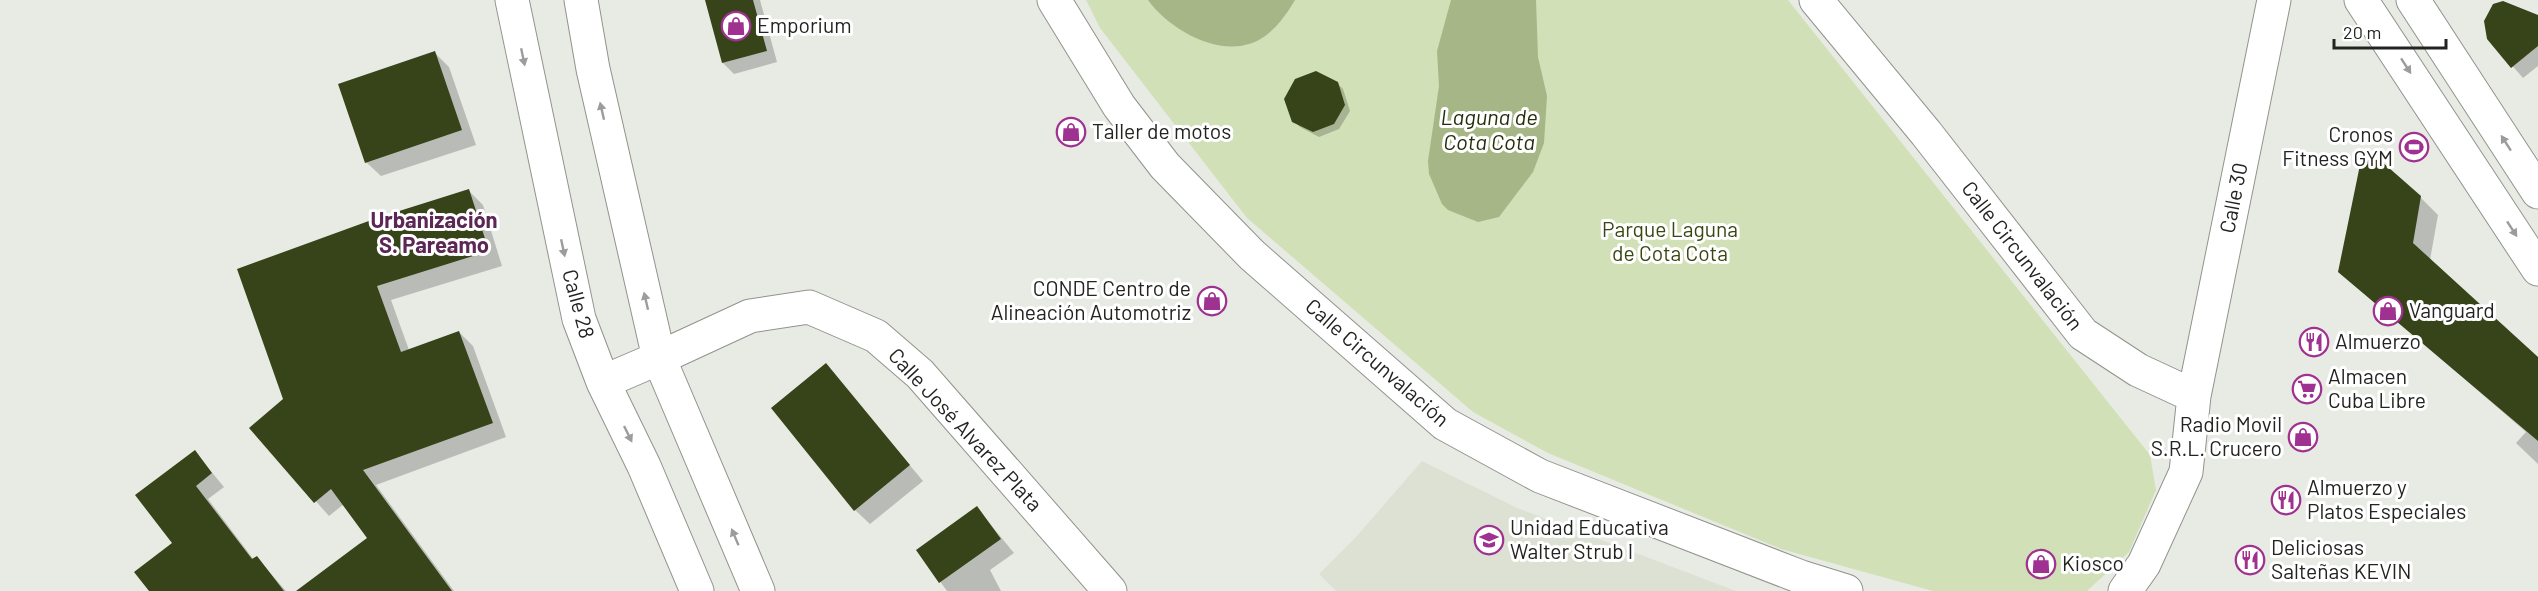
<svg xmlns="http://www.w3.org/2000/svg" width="2538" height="591" font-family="Barlow,sans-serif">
<rect width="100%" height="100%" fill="#e8ebe4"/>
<path fill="#dce1d3" d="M1422,461L1515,507L1736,591H1336L1319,574L1356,537Z"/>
<path fill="#d1e0b7" d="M1086,0H1788L2150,455L2156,490L2129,552L2087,591H1933L1781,549L1548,453L1473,412L1247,218L1100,28Z"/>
<path fill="#a6b687" d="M1148,0H1295C1285,17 1270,38 1249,44C1214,55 1168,28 1148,0Z
M1451,0H1536L1538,57L1547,96L1544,143L1533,172L1499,217L1478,222L1448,210L1442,204L1429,174L1428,161L1439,86L1437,51Z"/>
<path fill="#0003" d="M706,0H760L777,62L734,74L723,63Z
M2538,17V66L2523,78L2488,38Z
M435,53L449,67L476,145L381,176L366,162Z
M1337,83L1343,89L1350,111L1339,129L1319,137L1300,127L1294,121Z
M469,191L483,205L502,266L391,300L409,350L459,332L473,346L506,437L376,485L454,591H343L369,538L344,504L329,516L251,428L285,400L239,270Z
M2420,197L2438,215L2430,260L2538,359V464L2516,443L2526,432L2340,272Z
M826,365L923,481L870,524L855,510Z
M195,452L224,487L208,499L254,560L257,558L286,591H151L174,543Z
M977,508L1014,553L990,570L1001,591H947L918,551Z"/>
<path fill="#374318" d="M705,0H753L767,51L722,63Z
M2503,1L2538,15V46L2511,68L2487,39L2484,21L2493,4Z
M435,51L462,130L365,163L338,84Z
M1316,71L1338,82L1345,105L1334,124L1313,132L1292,122L1284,99L1295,79Z
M2361,160H2380L2421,196L2413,243L2538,357V441L2338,272Z
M469,189L489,251L377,286L401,352L459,331L493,423L363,470L452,591H296L367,538L331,489L314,503L249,428L283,399L237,269L377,218Z
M826,363L910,465L854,511L771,408Z
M195,450L212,473L196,486L252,559L257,556L284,591H149L134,572L172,543L135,495Z
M977,506L1001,539L939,583L916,550Z"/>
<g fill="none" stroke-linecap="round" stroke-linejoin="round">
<g stroke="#91938d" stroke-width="35">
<path id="minor" d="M1054,0L1119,106L1165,166L1252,255L1445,424L1540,476L1801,577L1846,591
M1816,0L1926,133L2083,334L2138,370L2194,396
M659,358L750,316L809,307L876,336L920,374L1110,591
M2125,591L2144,564L2186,472L2194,396L2274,0"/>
</g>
<g stroke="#91938d" stroke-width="35">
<path id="major" d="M512,0L579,319L603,382L644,466L697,591
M581,0L593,69L659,358L758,591
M2361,0L2538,269
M2413,0L2538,192
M603,382L659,358"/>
</g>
<use href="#minor" stroke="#fff" stroke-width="33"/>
<use href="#major" stroke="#fff" stroke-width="33"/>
</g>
<defs><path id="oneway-solid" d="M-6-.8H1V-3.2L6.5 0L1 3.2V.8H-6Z" transform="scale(1.5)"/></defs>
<g fill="#9c9c9c">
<use href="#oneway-solid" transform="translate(523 57) rotate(78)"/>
<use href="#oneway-solid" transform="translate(2406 66) rotate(57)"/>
<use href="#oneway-solid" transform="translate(602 111) rotate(-103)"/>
<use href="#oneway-solid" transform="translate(2506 143) rotate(-123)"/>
<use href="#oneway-solid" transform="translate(2512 229) rotate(57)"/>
<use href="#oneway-solid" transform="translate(563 248) rotate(78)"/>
<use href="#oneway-solid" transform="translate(646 301) rotate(-103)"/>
<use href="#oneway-solid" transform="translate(628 434) rotate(64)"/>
<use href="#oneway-solid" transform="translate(735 537) rotate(-113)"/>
</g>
<defs>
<g id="shop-ring" transform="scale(1.5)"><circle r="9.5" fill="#fff" stroke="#9f3291" stroke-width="1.5"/><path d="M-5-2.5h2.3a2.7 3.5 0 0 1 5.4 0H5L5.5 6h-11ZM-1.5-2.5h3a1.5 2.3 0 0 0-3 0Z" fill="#9f3291"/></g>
<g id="stadium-ring" transform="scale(1.5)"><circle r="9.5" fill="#fff" stroke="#9f3291" stroke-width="1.5"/><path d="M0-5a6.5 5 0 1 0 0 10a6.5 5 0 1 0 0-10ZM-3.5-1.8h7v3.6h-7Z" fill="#9f3291"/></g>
<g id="restaurant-ring" transform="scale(1.5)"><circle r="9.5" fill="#fff" stroke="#9f3291" stroke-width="1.5"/><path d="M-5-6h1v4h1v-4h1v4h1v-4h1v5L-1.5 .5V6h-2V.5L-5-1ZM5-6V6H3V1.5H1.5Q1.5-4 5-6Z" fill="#9f3291"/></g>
<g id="supermarket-ring" transform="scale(1.5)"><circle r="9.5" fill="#fff" stroke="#9f3291" stroke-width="1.5"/><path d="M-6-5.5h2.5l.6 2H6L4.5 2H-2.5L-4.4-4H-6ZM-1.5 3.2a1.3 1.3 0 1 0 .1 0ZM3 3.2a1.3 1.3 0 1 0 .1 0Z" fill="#9f3291"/></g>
<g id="school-ring" transform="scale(1.5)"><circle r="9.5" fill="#fff" stroke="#9f3291" stroke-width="1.5"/><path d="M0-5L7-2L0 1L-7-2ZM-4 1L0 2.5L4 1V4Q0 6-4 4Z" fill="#9f3291"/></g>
</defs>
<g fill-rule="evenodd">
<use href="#shop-ring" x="736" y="26"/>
<use href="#shop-ring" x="1071" y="132"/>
<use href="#stadium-ring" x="2414" y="147"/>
<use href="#shop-ring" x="1212" y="301"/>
<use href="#shop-ring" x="2388" y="311"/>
<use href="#restaurant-ring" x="2314" y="342"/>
<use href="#supermarket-ring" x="2307" y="389"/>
<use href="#shop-ring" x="2303" y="437"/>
<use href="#restaurant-ring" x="2286" y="500"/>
<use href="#school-ring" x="1489" y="540"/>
<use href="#restaurant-ring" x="2250" y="560"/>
<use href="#shop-ring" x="2041" y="564"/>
</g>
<g text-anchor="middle" stroke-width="6" stroke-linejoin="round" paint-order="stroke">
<g font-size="21" fill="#232422" stroke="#fff" text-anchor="start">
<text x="757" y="33">Emporium</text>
<text x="1092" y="139">Taller de motos</text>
<text x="2393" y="142" text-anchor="end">Cronos<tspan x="2393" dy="24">Fitness GYM</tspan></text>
<text x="1191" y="296" text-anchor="end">CONDE Centro de<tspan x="1191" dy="24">Alineación Automotriz</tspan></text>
<text x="2409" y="318">Vanguard</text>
<text x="2335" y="349">Almuerzo</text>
<text x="2328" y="384">Almacen<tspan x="2328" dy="24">Cuba Libre</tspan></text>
<text x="2282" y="432" text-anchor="end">Radio Movil<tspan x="2282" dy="24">S.R.L. Crucero</tspan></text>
<text x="2307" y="495">Almuerzo y<tspan x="2307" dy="24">Platos Especiales</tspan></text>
<text x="1510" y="535">Unidad Educativa<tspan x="1510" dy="24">Walter Strub I</tspan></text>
<text x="2271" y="555">Deliciosas<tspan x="2271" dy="24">Salteñas KEVIN</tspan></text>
<text x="2062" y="571">Kiosco</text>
</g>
<g font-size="21" fill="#232422" stroke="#fff">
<text transform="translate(2234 198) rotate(-79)" y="7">Calle 30</text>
<text transform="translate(2022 256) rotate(52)" y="7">Calle Circunvalación</text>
<text transform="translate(578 304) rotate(75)" y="7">Calle 28</text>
<text transform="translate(1377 363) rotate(41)" y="7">Calle Circunvalación</text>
<text transform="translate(965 430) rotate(47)" y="7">Calle José Alvarez Plata</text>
</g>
<g font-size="21" fill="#394813" stroke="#fff">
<text x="1670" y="237">Parque Laguna<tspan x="1670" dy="24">de Cota Cota</tspan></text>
</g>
<g font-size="22" font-style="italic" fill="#252f0b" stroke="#fff">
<text x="1489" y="125">Laguna de<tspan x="1489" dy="25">Cota Cota</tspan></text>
</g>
<g font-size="22" font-weight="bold" fill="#5c2754" stroke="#fff">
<text x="434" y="228">Urbanización<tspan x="434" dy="25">S. Pareamo</tspan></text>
</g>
</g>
<path d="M2334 39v9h112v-9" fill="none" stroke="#232422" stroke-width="3"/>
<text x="2343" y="39" font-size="18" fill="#232422" stroke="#ffffff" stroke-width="4.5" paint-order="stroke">20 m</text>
</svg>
